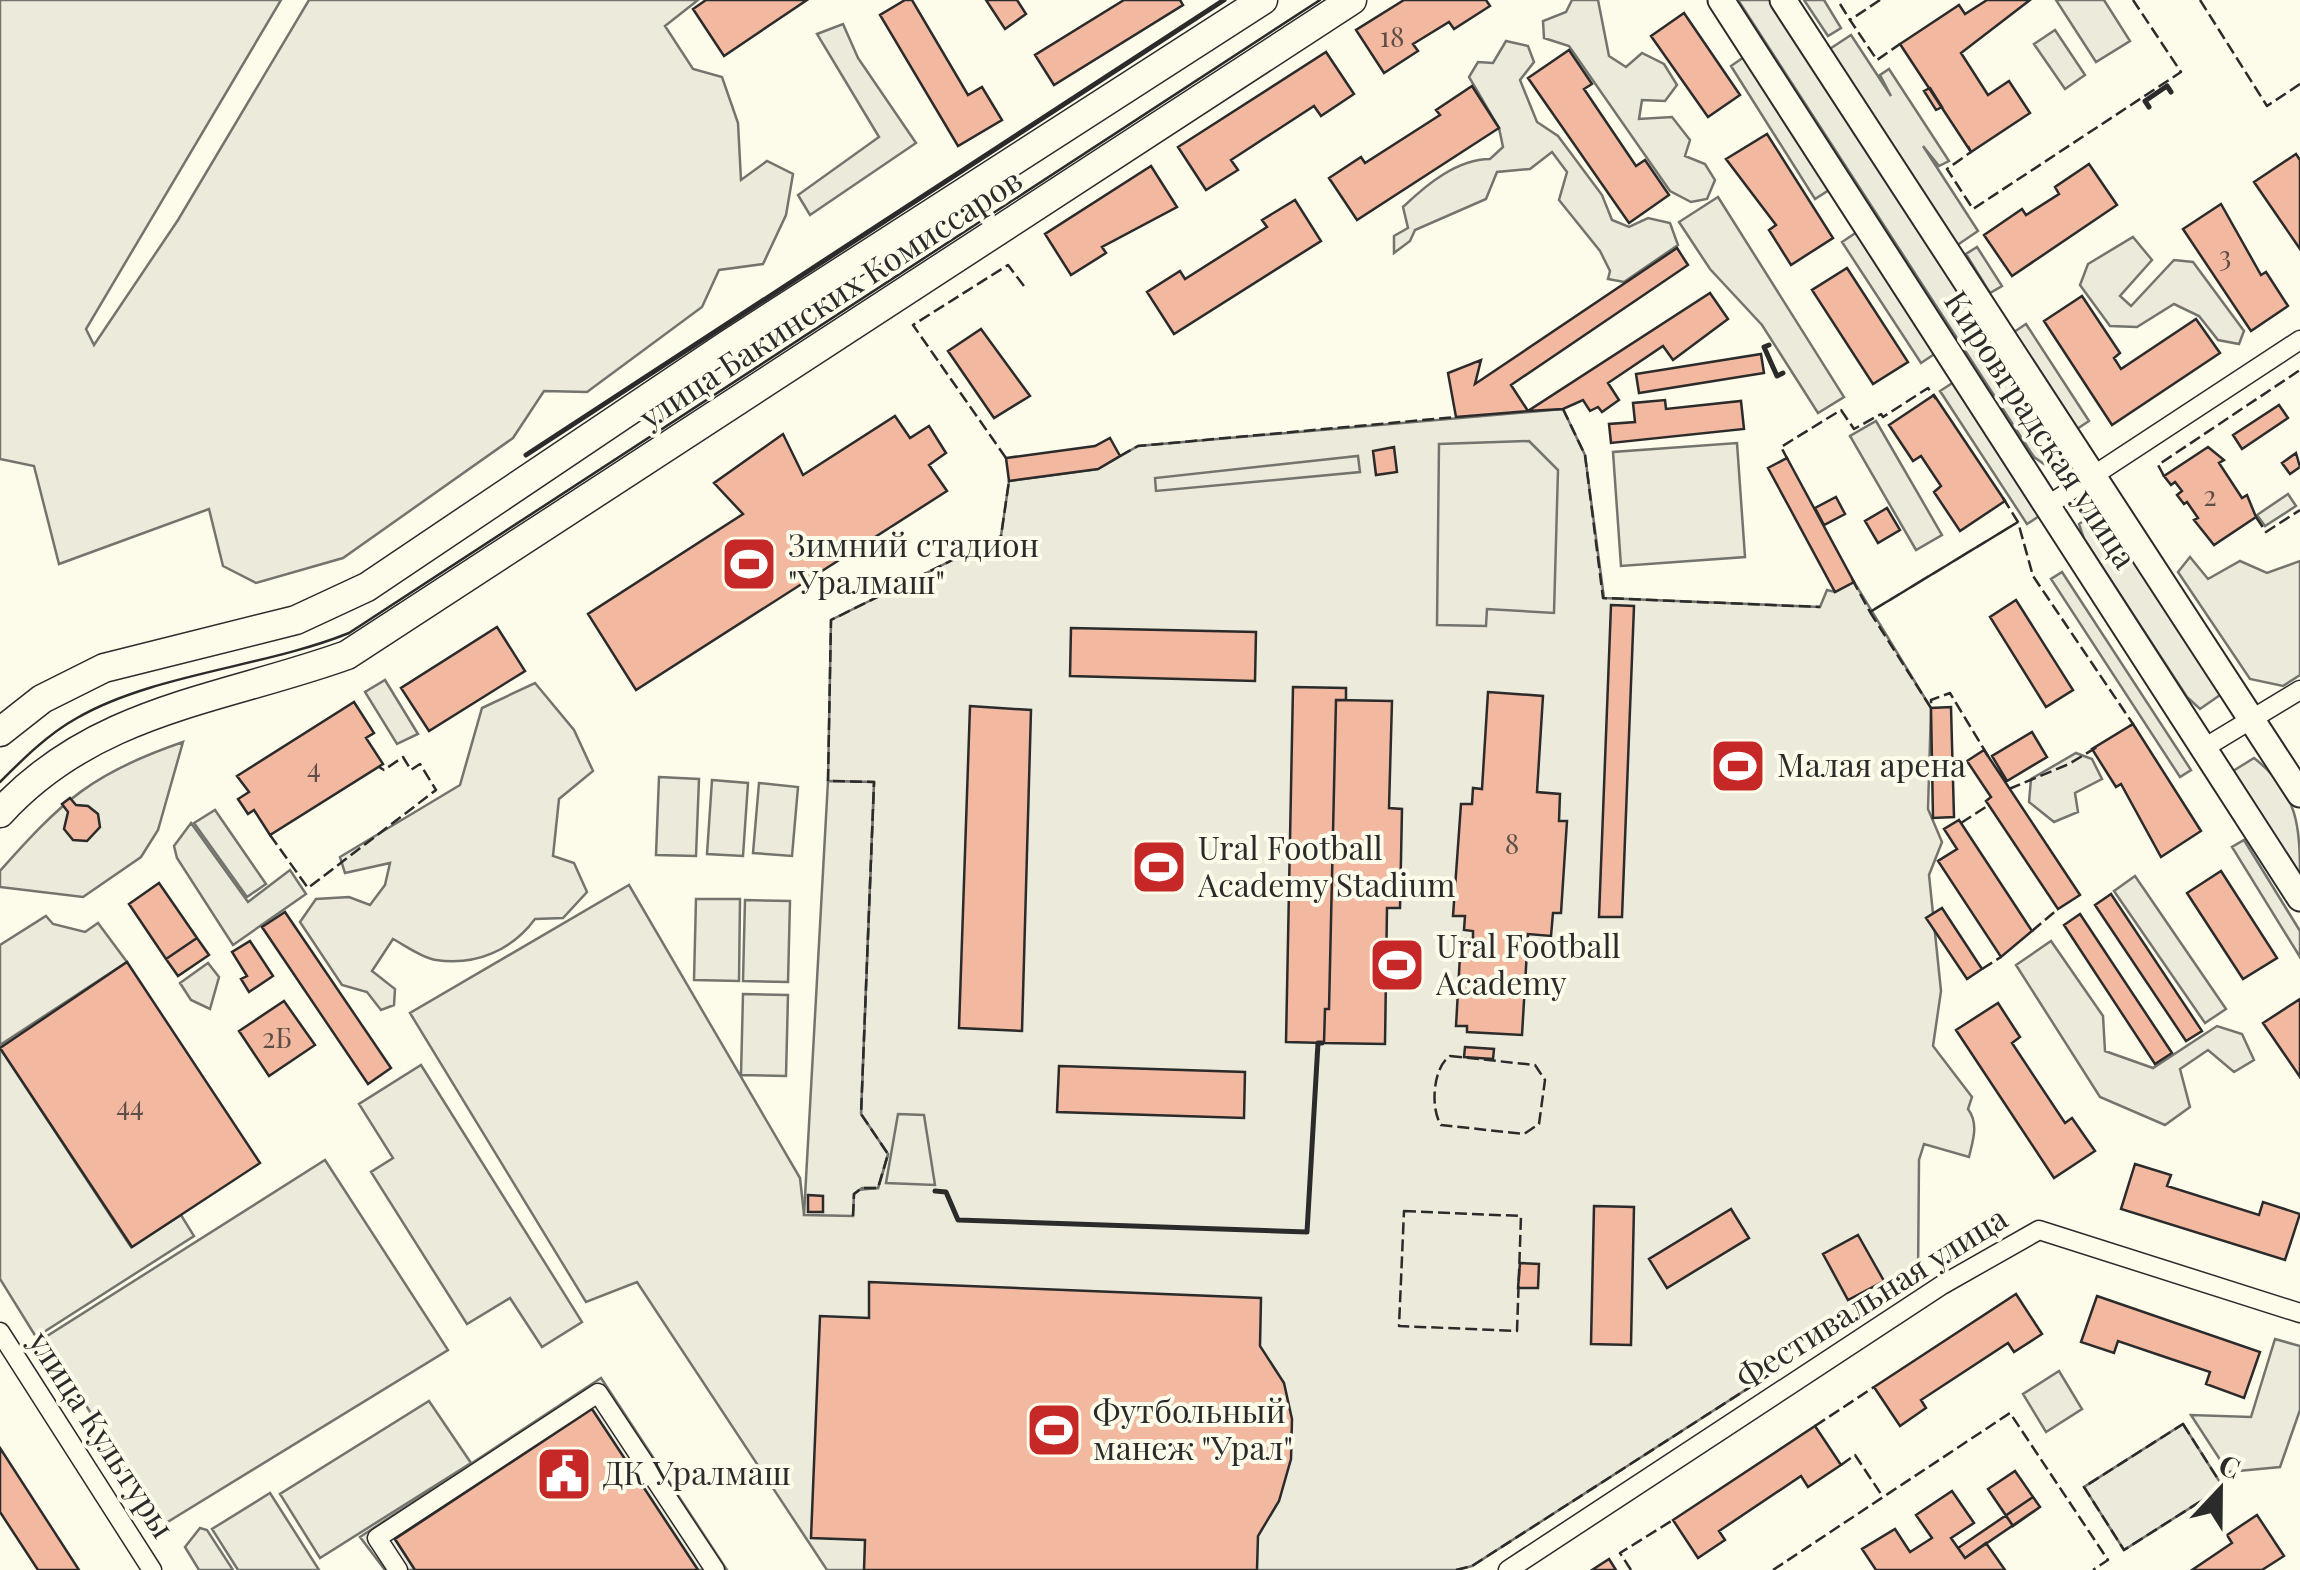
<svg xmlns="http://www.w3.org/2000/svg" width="2300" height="1570" font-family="'Playfair Display',serif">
<rect width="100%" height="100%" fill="#fdfbea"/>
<path fill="#ecebdb" stroke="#74746e" stroke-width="2.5" d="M0,0H281L86,329L94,345L178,220L309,0H698L665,26L693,69L722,77L738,123L741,180L767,161L793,174L786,215L763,264L719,270L702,307L587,392L544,391L513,438L343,558L256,583L223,566L209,509L59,564L34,466L0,459Z
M1572,0H1598L1609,56L1626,67L1642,53L1664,64L1677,85L1665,101L1642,100L1639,119L1672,117L1690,140L1685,156L1705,164L1715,180L1707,199L1691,202L1670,191L1569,46L1544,38L1543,21L1566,12Z
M1738,0H1776L2064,452L2044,464L2034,457Z
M1804,0H1824L1841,28L1828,36Z
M2056,0H2104L2130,41L2096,62Z
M2055,30L2085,75L2065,89L2034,44Z
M1506,41L1528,46L1534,62L1520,80L1537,122L1558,136L1602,195L1612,220L1629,227L1648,218L1670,223L1678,245L1624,282L1608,279L1610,271L1600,251L1559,200L1567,172L1552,152L1530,169L1497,172L1486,199L1415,230L1410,241L1394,253V236L1408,228L1403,207C1426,185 1457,159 1490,159L1503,147L1499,128L1469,77L1478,62L1493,63Z
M1744,57L1829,190L1815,199L1731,66Z
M1857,232L1936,353L1921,363L1842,242Z
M2133,237L2152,260L2120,296L2131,306L2174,260L2193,262L2244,331L2239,344L2218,340L2199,316L2174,304L2137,327L2110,326L2080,285L2088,264Z
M1977,247L2002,286L1990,293L1966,254Z
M2026,324L2089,421L2074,431L2011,334Z
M1954,382L2041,515L2027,524L1940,391Z
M1563,409L1585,455L1604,598L1820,607L1827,590L1835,592L1854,582L1931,708L1928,809L1942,842L1929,875L1941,991L1933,1046L1972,1097L1968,1109C1979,1124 1973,1140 1969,1157L1924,1144L1919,1160L1918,1279L1472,1566L1456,1570H827L637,1282L586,1302L410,1013L629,885L800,1178L804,1214L857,1190L878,1188L888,1155L861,1114L874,783L828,781L831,620L1001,536L1009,481L1098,469L1138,446Z
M2099,511L2113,522L2213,678L2220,695L2200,709L2187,697L2084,539L2079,524Z
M2190,557L2208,579L2240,561L2267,573L2300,561V675L2283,686L2250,679L2178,572Z
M2062,572L2191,770L2180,777L2051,579Z
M535,683L574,730L593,771L559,799L553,856L574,863L587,892L563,918L535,919C512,950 476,966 436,960C422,958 406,946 393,939L372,971L395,989L394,1005L381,1010L367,992L342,985L300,922L316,899L349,897L370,905L385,885L390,863L345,873L340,857L460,785L482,708Z
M183,742L158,830L141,857L83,897L0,887V871C62,801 92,773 183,742Z
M2076,753L2092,759L2102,779L2075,793L2078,812L2054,822L2029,802L2031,779Z
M2254,758C2299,793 2300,828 2300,880L2237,784L2233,771Z
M659,777L699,779L696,856L656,855Z
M712,780L748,783L743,856L707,854Z
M759,783L798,787L792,856L753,853Z
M191,823L248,902L290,870L306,894L233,945L177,858L174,846Z
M2244,840L2300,931V957L2232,847Z
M696,899H740L739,981L694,980Z
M745,900L790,901L788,982L743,981Z
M2051,941L2103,1016L2105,1051L2153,1068L2217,1026L2242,1034L2254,1060L2234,1072L2208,1050L2180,1069L2190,1107L2165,1125L2100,1097L2016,965Z
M208,963L219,977L210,1009L191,1000L180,983Z
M743,994L788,995L786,1076L741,1075Z
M421,1065L582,1322L542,1347L510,1298L467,1324L371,1172L393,1158L359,1104Z
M325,1160L448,1350L161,1526L44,1338Z
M2275,1339L2300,1346V1410L2280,1467L2228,1472L2191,1415L2251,1417Z
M2059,1371L2082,1409L2046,1432L2023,1394Z
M429,1401L471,1463L320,1558L280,1494Z
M2183,1424L2223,1487L2124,1550L2084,1487Z
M200,1528L207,1530L233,1570H199L185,1547Z"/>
<path fill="#eceadb" stroke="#74746e" stroke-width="2.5" d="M843,24L858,58L916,143L810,215L798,195L879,137L817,34Z
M1851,35L1891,96L1880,75L1889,69L1949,161L1939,166L1923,146L1978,231L1947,252L1819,56Z
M1718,197L1844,397L1818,413L1762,325L1710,269L1679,222Z
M1876,421L1942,535L1916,550L1850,436Z
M1529,441L1558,470L1554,613L1487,609L1486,626L1437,625L1439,444Z
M1737,443L1745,557L1621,566L1613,452Z
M1358,456L1360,472L1156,491L1155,478Z
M2288,494L2296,506L2265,526L2257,515Z
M385,680L418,734L397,744L365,692Z
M828,781L874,782L861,1114L888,1154L878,1188H862L854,1194L853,1216L804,1215Z
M215,810L266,884L247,897L194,823Z
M2135,876L2226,1009L2205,1023L2114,891Z
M46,916L53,924L85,932L98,923L127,962L0,1045V945Z
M0,1048L131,1247L181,1215L194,1236L36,1337L0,1279Z
M898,1114L924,1115L935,1185L886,1183Z
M601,1378L727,1570H698L592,1410L395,1539L415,1570H385L360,1537Z
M270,1493L319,1570H238L212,1529Z"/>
<path fill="#f2b8a0" stroke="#2b2b2b" stroke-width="2.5" d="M706,0H807L724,56L693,9Z
M905,0H912L968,95L982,87L1002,120L958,146L880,15Z
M986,0H1017L1026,14L1005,29Z
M1124,0H1180L1183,5L1054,85L1035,55Z
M1404,0H1486L1490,6L1454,29L1449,22L1413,44L1418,51L1384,73L1356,30Z
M1987,0H2030L1961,53L1988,95L2009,81L2030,113L1971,152L1900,44L1959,5L1965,14Z
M1684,13L1740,95L1708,117L1651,36Z
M1569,50L1592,84L1584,89L1636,166L1645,160L1669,195L1629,223L1528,78Z
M1326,52L1354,94L1321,116L1314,106L1231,160L1238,170L1206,190L1178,147Z
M1472,86L1499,128L1357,220L1329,178L1361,157L1365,163L1440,115L1436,110Z
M1930,88L1942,107L1936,110L1924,91Z
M1767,134L1833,238L1791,265L1769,230L1776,225L1726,159Z
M2296,154L2300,160V249L2254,182Z
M2089,164L2117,205L2012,276L1984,235L2022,209L2026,215L2059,194L2055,187Z
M1151,166L1177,207L1102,247L1106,253L1071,275L1045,234Z
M1295,200L1321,241L1174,334L1147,292L1180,271L1185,279L1267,227L1262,220Z
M2221,204L2261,275L2266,272L2288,306L2251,331L2183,229Z
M1677,248L1688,265L1511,385L1528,411L1456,417L1448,373L1481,360L1475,384Z
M1847,268L1908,362L1873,384L1812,290Z
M1710,293L1728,319L1673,360L1663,346L1608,383L1619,400L1602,412L1598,407L1590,411L1583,400L1563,409L1528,411Z
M2082,296L2120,353L2114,358L2121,369L2196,319L2220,353L2112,425L2044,321Z
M981,329L1030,396L994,418L948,351Z
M1761,354L1764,373L1639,393L1636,374Z
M1934,395L2005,501L1960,531L1934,492L1941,486L1921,456L1913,461L1889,425Z
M1665,400L1666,409L1741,401L1744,429L1611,443L1609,424L1635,422L1633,403Z
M2279,405L2288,418L2242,449L2233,435Z
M895,416L910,438L929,426L946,453L929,465L947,491L636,690L588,614L743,514L714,483L783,434L803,475Z
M1110,438L1120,456L1098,469L1009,481L1006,458L1095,446Z
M1394,447L1397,472L1376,475L1373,451Z
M2208,447L2224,460L2219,463L2242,498L2247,495L2256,517L2214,545L2194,520L2198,518L2187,502L2184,504L2177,495L2182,491L2175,482L2171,485L2164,476Z
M2296,453L2300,467L2290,474L2282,463Z
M1787,458L1854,582L1835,592L1768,468Z
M1836,497L1845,514L1824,525L1815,508Z
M1887,508L1900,530L1878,543L1865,521Z
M2016,600L2073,690L2046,707L1990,617Z
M1611,605L1634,606L1622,917H1599Z
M497,627L525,671L429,731L401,688Z
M1071,628L1256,632L1255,681L1070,676Z
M1293,687L1346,688V700H1336L1329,1009H1325L1324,1043L1286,1042Z
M1488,692L1543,696L1537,792L1560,794L1559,821H1567L1561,913H1553L1551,936L1528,934L1522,1035L1467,1032V1026H1456L1461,938L1473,939V931L1464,930L1465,916H1453L1461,804H1472L1473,788L1482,789Z
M1336,700L1392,701L1389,808L1402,809L1400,908H1387L1385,1044L1324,1043L1325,1009H1329Z
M354,702L374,733L366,738L383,764L270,835L254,810L248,814L238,799L249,792L237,776Z
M970,706L1031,710L1022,1031L959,1028Z
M1951,707L1954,817L1933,818L1931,708Z
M2133,724L2201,831L2161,857L2121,784L2116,787L2092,749Z
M2032,732L2047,757L2007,781L1992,756Z
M1984,750L2080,895L2058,909L1986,801L1991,797L1967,761Z
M70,798L76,805L88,806L98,814L100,827L87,841L73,840L64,829L68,812L62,804Z
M1959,820L2032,931L2001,957L1938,861L1957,849L1944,829Z
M2221,871L2277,958L2243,979L2187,893Z
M159,883L197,938L166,959L129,904Z
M2111,894L2202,1031L2186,1041L2095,905Z
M1942,908L1982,969L1967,979L1926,918Z
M285,912L391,1068L368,1084L262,927Z
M2080,914L2172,1053L2155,1064L2064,925Z
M197,938L209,955L178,976L166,959Z
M250,941L273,976L249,992L241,979L247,976L232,952Z
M127,962L260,1163L132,1247L0,1048Z
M2300,999V1077L2263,1023Z
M284,1001L315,1045L269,1076L239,1031Z
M1998,1003L2020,1037L2012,1043L2065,1123L2072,1118L2095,1151L2054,1178L1956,1030Z
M1465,1047L1494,1049L1493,1059L1464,1057Z
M1059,1066L1245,1072L1244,1118L1057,1112Z
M2135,1164L2171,1175L2167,1186L2259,1215L2263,1202L2300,1214L2285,1260L2121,1209Z
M808,1195L823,1196V1212H808Z
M1594,1206L1634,1207L1631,1345L1591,1344Z
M1731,1209L1749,1238L1667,1288L1649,1259Z
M1858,1235L1884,1281L1848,1300L1823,1254Z
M1520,1263L1539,1264L1538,1288H1518Z
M869,1282L1261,1298L1260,1346L1284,1383L1292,1419L1291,1459L1279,1501L1258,1536L1257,1570H864L865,1540L811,1538L820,1316L869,1318Z
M2016,1294L2042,1334L2014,1352L2008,1343L1921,1400L1926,1408L1900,1426L1874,1387Z
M2097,1296L2260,1352L2244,1398L2206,1384L2210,1372L2165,1357L2118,1341L2114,1353L2081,1342Z
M592,1409L698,1570H415L395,1539Z
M1815,1426L1841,1465L1808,1487L1801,1476L1719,1531L1725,1540L1698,1558L1673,1520Z
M0,1448L79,1570H38L0,1512Z
M2015,1471L2040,1507L2013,1526L1988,1489Z
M1952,1491L1974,1523L1951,1538L1965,1558L1986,1543L2005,1570H1876L1862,1549L1895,1529L1910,1552L1932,1538L1916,1515Z
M2033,1497L2040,1507L1965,1558L1958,1548Z
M2257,1515L2284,1556L2262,1570H2192L2232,1543L2227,1535Z
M1609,1559L1616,1570H1592Z"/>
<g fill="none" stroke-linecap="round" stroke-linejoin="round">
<g stroke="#2b2b2b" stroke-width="21">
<path id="street" d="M2050,504L2300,340
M2204,748L2300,690
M0,1332L152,1570
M398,1570L377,1538L598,1393L715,1570
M1508,1570L1942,1285L2039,1230L2300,1313"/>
</g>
<g stroke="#2b2b2b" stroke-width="29">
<path id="secondary" d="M1721,0L2300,898
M1783,0L2300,794"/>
</g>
<g stroke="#2b2b2b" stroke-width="31">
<path id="primary" d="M0,732L42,699L104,668L296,620L367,587L727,345L1263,0
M0,813C95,709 222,700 347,655L1352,0"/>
</g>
<use href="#street" stroke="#fdfbea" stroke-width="18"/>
<use href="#secondary" stroke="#fdfbea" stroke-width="25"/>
<use href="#primary" stroke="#fdfbea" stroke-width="28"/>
<path stroke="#2b2b2b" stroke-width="2.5" d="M0,782C23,759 48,734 77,718C153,674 265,667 349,633L1320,0"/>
<path stroke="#2b2b2b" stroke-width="2.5" stroke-dasharray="12 5" stroke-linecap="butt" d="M1880,0L1850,20L1877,60L1900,44L1904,50
M2200,0L2267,106L2300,84
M1840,4L1850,20
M1968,146L1971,152L1947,169L1973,209L2181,72L2133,0
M1563,409L1585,455L1603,598L1820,607
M1120,456L1138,446L1456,417
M1006,458L913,325L1008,265L1027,290
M1788,460L1781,447L1841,410L1854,429L1881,414L1883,417L1928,388L1936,399
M2164,476L2158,465L2300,370
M2003,498L2018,522L2033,576L2133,724L2126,728
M2256,517L2266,532L2300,510
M1852,579L1870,612L2018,522
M1988,756L1950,693L1931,700V708L1870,612L2018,522
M2009,789L2069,764L2097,747
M1961,823L1989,805
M270,835L308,888L436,790L420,764L411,770L403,757L384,770L379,767
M2032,931L2058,909
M1982,969L2001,957
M1450,1056L1535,1065L1545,1080L1539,1124L1524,1134L1441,1125C1430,1108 1433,1067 1450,1056Z
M1404,1211L1521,1216L1517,1331L1399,1326Z
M853,1216L854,1194L862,1188H878L888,1154L861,1114L874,782L828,781L831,620L1001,536L1009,481
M2183,1424L2223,1487L2124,1550L2084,1487Z
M1815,1426L1874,1387
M1841,1465L1855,1455L1883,1497
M1456,1570L1472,1566L1918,1279
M1631,1570L1620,1553L1673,1520
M1773,1570L2010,1413L2108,1560L2093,1570"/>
<path stroke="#2b2b2b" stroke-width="5" d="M2149,107L2145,101L2167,86L2171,92
M1769,345L1764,347L1777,376L1783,373
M526,455L1224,0
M935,1191L946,1192L958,1220L1307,1232L1318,1043H1322"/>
</g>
<defs>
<g id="stadium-square" transform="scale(2.875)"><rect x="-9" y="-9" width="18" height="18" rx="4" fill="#c62828" stroke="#fdfbea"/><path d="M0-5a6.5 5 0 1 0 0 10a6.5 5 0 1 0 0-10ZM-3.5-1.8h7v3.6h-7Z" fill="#fff"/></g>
<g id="civic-square" transform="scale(2.875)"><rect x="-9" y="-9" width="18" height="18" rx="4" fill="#c62828" stroke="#fdfbea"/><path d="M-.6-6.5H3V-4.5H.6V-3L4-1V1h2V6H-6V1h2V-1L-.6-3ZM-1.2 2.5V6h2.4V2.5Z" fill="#fff"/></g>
</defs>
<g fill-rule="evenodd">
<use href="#stadium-square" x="749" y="564"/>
<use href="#stadium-square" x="1738" y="766"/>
<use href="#stadium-square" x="1159" y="867"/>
<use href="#stadium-square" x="1397" y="965"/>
<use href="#stadium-square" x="1054" y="1430"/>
<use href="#civic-square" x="564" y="1474"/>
</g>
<g text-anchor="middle" stroke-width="8" stroke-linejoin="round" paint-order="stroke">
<g font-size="28" fill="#5d4e48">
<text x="1392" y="47">18</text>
<text x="2225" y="266">3</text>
<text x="2210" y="506">2</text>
<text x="314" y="778">4</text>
<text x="1512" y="854">8</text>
<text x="277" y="1048">2Б</text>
<text x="130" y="1116">44</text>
</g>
<g font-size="32" fill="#2b2b2b" stroke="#fdfbea">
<text transform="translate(831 299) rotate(-33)" y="11">улица Бакинских Комиссаров</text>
<text transform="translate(2040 430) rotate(57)" y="11">Кировградская улица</text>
<text transform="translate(1872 1298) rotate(-32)" y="11">Фестивальная улица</text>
<text transform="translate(101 1435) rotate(57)" y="11">улица Культуры</text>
</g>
<g font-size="32" fill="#2b2b2b" stroke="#fdfbea" text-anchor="start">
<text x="788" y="557">Зимний стадион<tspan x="788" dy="37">"Уралмаш"</tspan></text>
<text x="1777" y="777">Малая арена</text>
<text x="1198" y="860">Ural Football<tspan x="1198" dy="37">Academy Stadium</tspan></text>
<text x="1436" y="958">Ural Football<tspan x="1436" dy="37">Academy</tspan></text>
<text x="1093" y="1423">Футбольный<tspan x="1093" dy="37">манеж "Урал"</tspan></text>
<text x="603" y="1485">ДК Уралмаш</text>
</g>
</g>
<g transform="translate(2220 1490) rotate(22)" stroke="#fdfbea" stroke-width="8" paint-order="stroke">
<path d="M0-8L18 38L0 25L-18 38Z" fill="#2b2b2b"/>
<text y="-15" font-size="28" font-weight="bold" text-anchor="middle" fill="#2b2b2b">С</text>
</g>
</svg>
